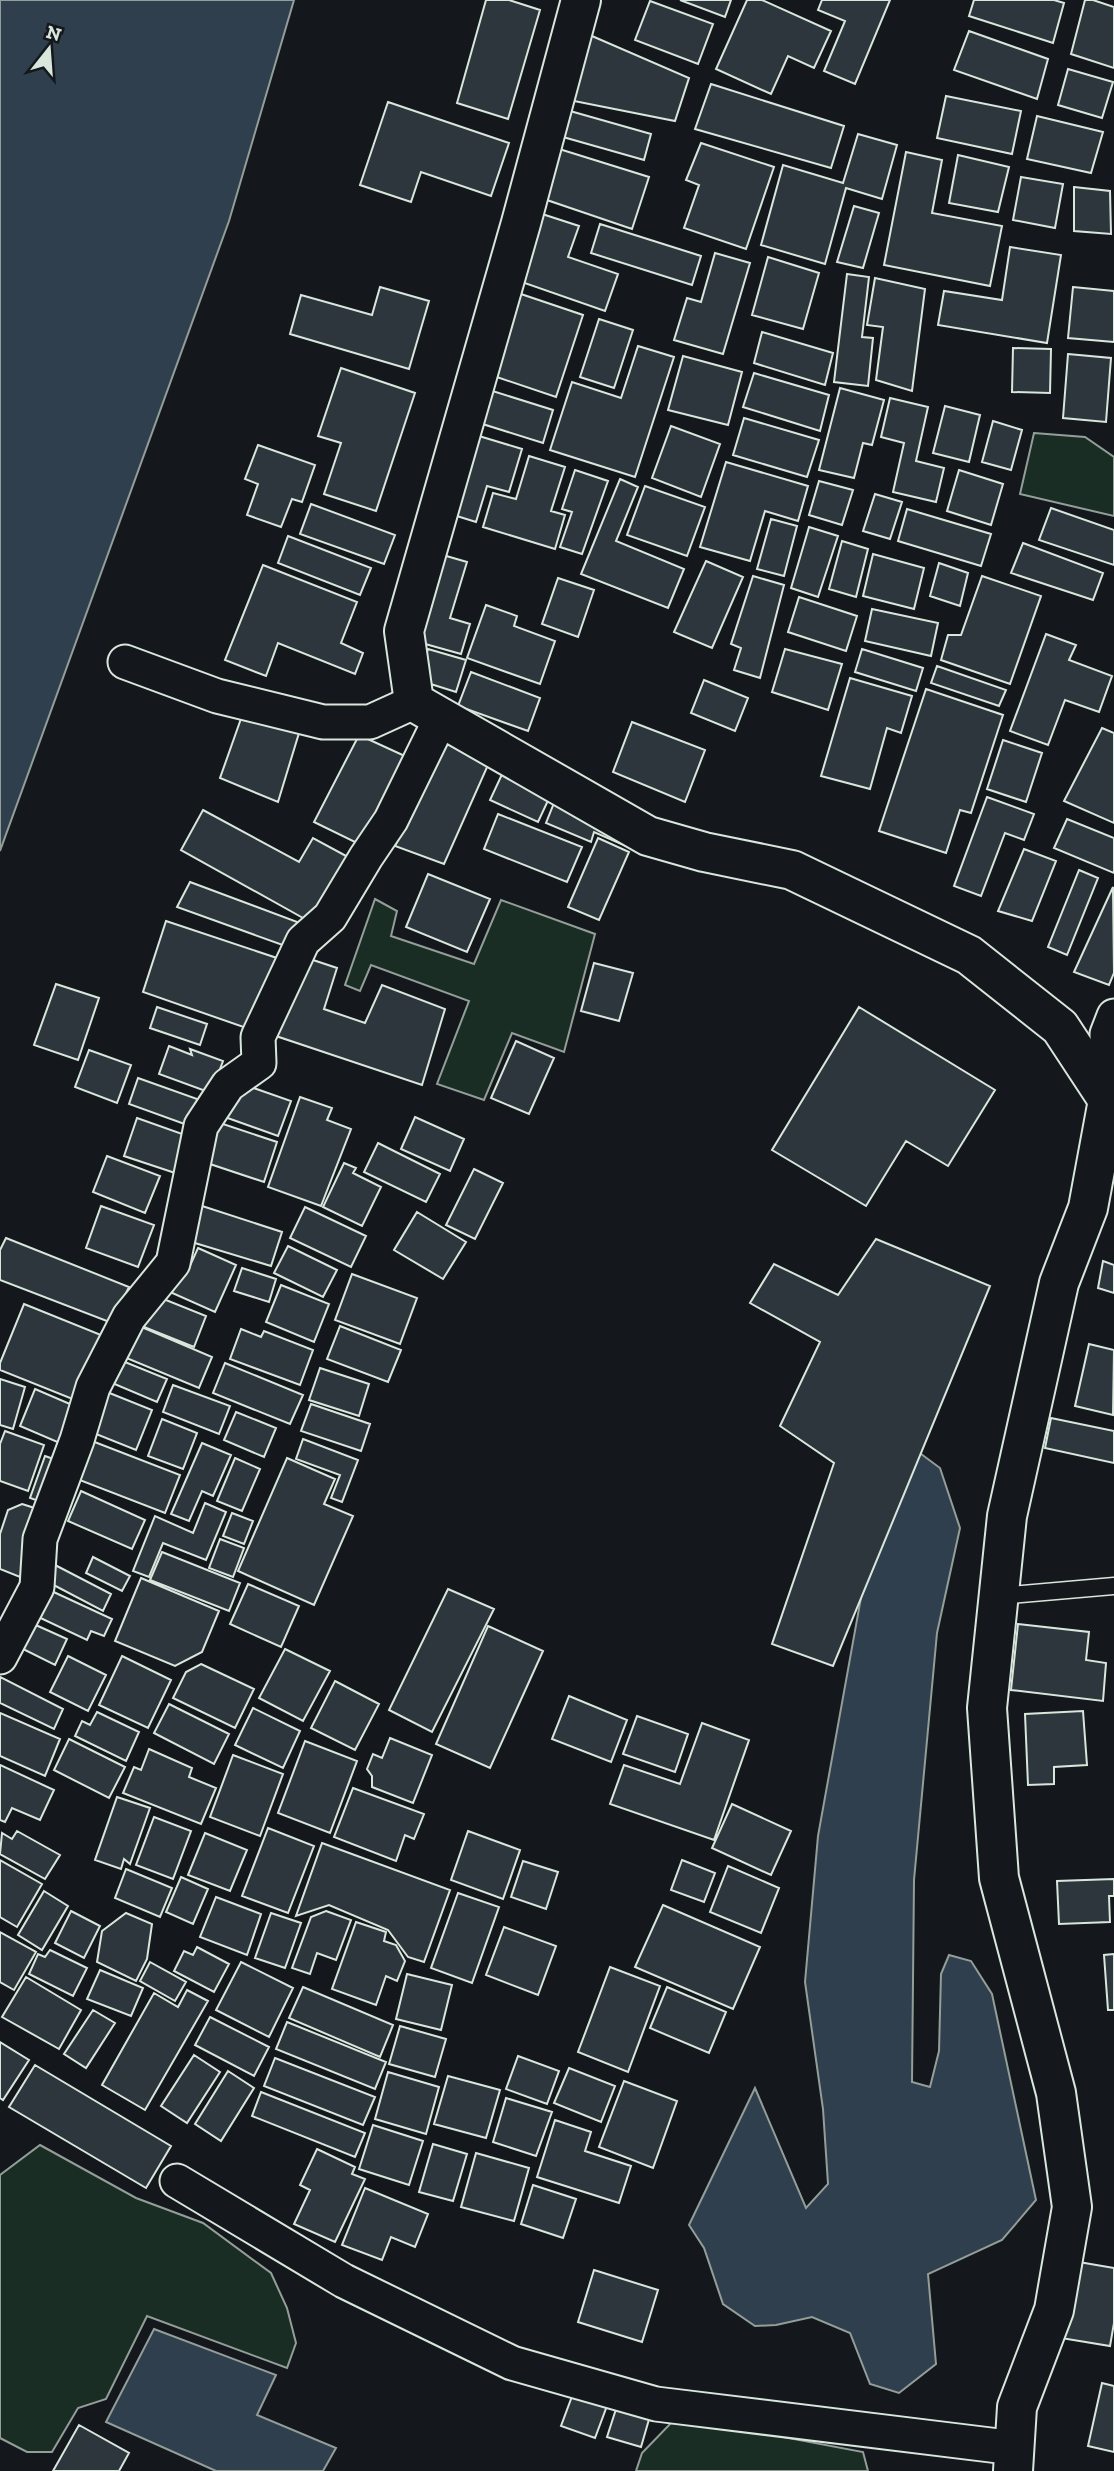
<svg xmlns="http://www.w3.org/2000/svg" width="1114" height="2471" font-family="'Zilla Slab',serif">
<rect width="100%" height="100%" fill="#14181c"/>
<path fill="#1a2d24" stroke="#939e99" stroke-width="2" d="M1034,433L1085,437L1114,457V516L1020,494Z
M375,899L397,911L391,936L474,964L501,900L595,934L564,1052L512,1033L484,1100L437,1084L469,1001L371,965L360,991L345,985Z
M40,2145L136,2198L203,2223L271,2273L287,2308L296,2343L287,2368L147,2316L106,2399L78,2408L52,2452H27L0,2438V2175Z
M671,2423L746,2430L863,2452L868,2471H636L642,2453Z"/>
<path fill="#2f3f4d" stroke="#939e99" stroke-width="2" d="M0,0H294L229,221L0,851Z
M913,1448L940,1468L960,1528L937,1633L914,1880L912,2082L930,2087L939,2051L941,1974L949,1955L971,1961L992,1994L1036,2200L1002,2240L928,2274L936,2364L899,2393L870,2384L850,2333L812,2317L776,2325L755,2326L723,2304L704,2248L689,2225L755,2088L806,2208L828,2184L823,2109L805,1982L818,1836L884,1470Z
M154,2329L276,2375L257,2415L336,2448L323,2471H216L106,2422Z"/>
<path fill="#2c363c" stroke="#d8e6dc" stroke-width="2" d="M486,0H509L540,10L508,119L457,103Z
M680,0H731L725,17Z
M747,0H762L831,31L814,68L788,56L771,94L716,69Z
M822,0H890L855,84L824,71L845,21L818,10Z
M974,0H1054L1064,3L1053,43L969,16Z
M1085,0H1093L1114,7V68L1071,54Z
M650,1L713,24L698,64L635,40Z
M969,31L1048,59L1037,99L954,70Z
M585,33L689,78L675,121L569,100Z
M1068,69L1113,82L1102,118L1058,105Z
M711,84L844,126L831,168L695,129Z
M946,96L1021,111L1012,154L937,138Z
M388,102L509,143L491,196L421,172L411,202L360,185Z
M563,109L651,134L644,160L556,135Z
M1037,116L1103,132L1091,173L1027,159Z
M858,134L897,145L882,199L846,188L825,264L761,245L783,165L843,183Z
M701,143L774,167L746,249L684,228L699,185L686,180Z
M556,148L649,177L632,229L541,198Z
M906,152L942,160L932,213L1002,226L990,286L884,265Z
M958,155L1009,167L998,212L949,203Z
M1021,177L1063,184L1055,228L1013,220Z
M1074,187L1110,191L1111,234L1074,231Z
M854,206L879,213L863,268L837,262Z
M536,212L579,226L568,257L618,274L605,311L513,279Z
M600,224L701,256L692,285L591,253Z
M1010,247L1061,255L1047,343L938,325L944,291L1002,300Z
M715,253L750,263L723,354L674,340L687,298L701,302Z
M768,257L819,273L803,329L752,315Z
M847,274L869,277L862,337L873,338L868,386L834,382Z
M875,278L925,289L912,391L876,380L883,327L867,325Z
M380,287L429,301L409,369L290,334L301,295L372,315Z
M1073,287L1114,291V342L1068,338Z
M515,292L583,315L556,397L488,374Z
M599,319L633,330L614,388L580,377Z
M762,332L833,353L825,385L754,363Z
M638,346L674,357L635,477L550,450L572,382L621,398Z
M1013,348L1051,349L1050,393L1012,392Z
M1068,354L1111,358L1106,422L1063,418Z
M683,356L742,372L728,425L668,410Z
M341,368L415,393L376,511L324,494L341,443L318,436Z
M754,373L829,395L820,431L743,407Z
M483,388L553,410L543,443L473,421Z
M840,388L884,400L872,445L863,443L854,478L819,470Z
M890,398L928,407L916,461L944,468L936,502L893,492L904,443L881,437Z
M945,406L980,415L969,462L933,453Z
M744,418L819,440L807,477L733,455Z
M993,421L1022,430L1011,470L982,462Z
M671,426L720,444L701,497L652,478Z
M469,433L522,449L509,492L487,486L476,522L444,512Z
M258,445L315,465L302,502L292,499L281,527L247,515L258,484L245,479Z
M529,456L565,467L551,511L565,515L555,549L483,527L493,493L516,499Z
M726,462L808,486L798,521L765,511L750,561L700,547Z
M575,470L608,481L582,554L560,547L572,512L562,509Z
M959,470L1003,484L991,525L947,511Z
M620,479L638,487L616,541L684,569L668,608L581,574Z
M819,481L853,490L842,525L809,515Z
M645,486L705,507L687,556L627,535Z
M875,494L902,502L890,539L863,531Z
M311,504L395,535L384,564L300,534Z
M1051,508L1114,530V565L1039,540Z
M907,509L991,534L981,566L898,541Z
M771,519L797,526L784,576L757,569Z
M809,527L838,536L818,597L791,588Z
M288,536L371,568L360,595L278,563Z
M842,541L868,549L856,597L829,589Z
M1023,543L1103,573L1093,600L1011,573Z
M436,553L467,562L450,618L470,624L461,654L411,640Z
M873,554L924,568L914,609L863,596Z
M706,561L743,577L712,648L674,632Z
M939,563L968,573L960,606L930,596Z
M263,565L357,602L341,643L363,653L355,674L278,643L266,676L225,660Z
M753,576L784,585L760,678L734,670L741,648L731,644Z
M982,576L1041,596L1010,684L941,660L948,635H961Z
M558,578L594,590L578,637L542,624Z
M799,597L857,616L846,651L788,632Z
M486,605L517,616L514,626L555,641L540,684L467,658Z
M872,609L938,623L931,656L865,641Z
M1046,634L1076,645L1069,660L1112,676L1099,712L1065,700L1048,745L1010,731Z
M428,649L466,660L456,692L418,680Z
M785,649L842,664L828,710L772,692Z
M862,649L923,668L916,691L855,672Z
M937,666L1006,690L999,706L931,683Z
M471,672L540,698L528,731L458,706Z
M850,678L912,696L901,733L887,728L870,789L821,776Z
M704,680L748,698L735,731L691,713Z
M926,689L1003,715L971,813L960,810L946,853L879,831Z
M243,713L299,733L278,802L220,778Z
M632,722L705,750L685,802L613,772Z
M1102,728L1114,733V823L1064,801Z
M359,735L407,757L361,845L314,822Z
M1003,740L1042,753L1026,802L987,789Z
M442,741L488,765L444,864L395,846Z
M504,770L552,792L538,822L490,800Z
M987,797L1034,814L1024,840L1005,833L981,896L954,886Z
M556,798L633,849L594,832L591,842L546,823Z
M203,810L299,862L313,838L348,857L312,923L181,850Z
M498,814L582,847L567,882L484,849Z
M1067,819L1114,838V873L1054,848Z
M598,838L629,852L599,920L568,907Z
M1024,849L1056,861L1032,921L998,911Z
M1079,870L1098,878L1067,955L1048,947Z
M428,874L490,899L467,952L406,927Z
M190,882L300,923L291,948L177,907Z
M1113,887L1114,973L1109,985L1074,972Z
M166,921L280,959L255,1031L143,992Z
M298,955L337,968L324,1009L365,1023L382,985L445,1009L422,1085L273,1035Z
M594,963L633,973L619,1021L581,1011Z
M56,984L99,998L78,1060L34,1045Z
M157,1007L207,1024L200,1045L150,1028Z
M859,1007L995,1090L948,1166L906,1141L866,1206L772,1150Z
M516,1041L554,1058L529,1114L491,1098Z
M169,1046L192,1055L190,1049L223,1061L211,1093L159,1074Z
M89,1050L131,1065L117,1103L75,1087Z
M138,1078L200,1100L190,1126L129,1104Z
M245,1085L291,1101L278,1136L222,1116Z
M300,1097L332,1108L327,1120L351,1129L321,1206L268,1187Z
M415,1117L464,1139L450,1171L401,1149Z
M137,1118L188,1136L175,1173L124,1156Z
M211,1120L277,1142L264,1182L198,1160Z
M378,1143L440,1174L426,1202L364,1172Z
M107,1156L160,1176L145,1213L93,1192Z
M344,1163L356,1168L353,1173L381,1187L362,1226L323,1207Z
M474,1169L503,1183L475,1239L446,1225Z
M196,1204L282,1232L271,1266L185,1240Z
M101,1206L154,1225L138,1267L86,1248Z
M305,1207L366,1236L351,1267L290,1238Z
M417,1212L466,1242L443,1279L394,1250Z
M6,1238L129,1287L112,1323L0,1280V1250Z
M876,1239L990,1286L833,1666L772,1644L834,1463L780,1426L820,1342L750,1303L774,1264L838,1295Z
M288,1246L337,1270L323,1297L274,1273Z
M198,1248L236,1265L215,1312L170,1292L182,1265L189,1268Z
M1103,1261L1114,1265V1293L1098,1288Z
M242,1268L276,1279L269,1302L234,1291Z
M352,1274L417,1298L400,1344L335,1320Z
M281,1285L329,1304L314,1342L266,1322Z
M156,1296L206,1316L194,1347L144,1327Z
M24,1304L101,1335L75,1400L0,1370V1363Z
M137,1325L212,1357L199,1388L124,1357Z
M340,1326L401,1350L388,1382L327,1359Z
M241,1329L261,1337L264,1331L313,1350L300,1385L230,1359Z
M1089,1344L1114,1350L1113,1415L1075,1406Z
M115,1358L167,1379L157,1402L105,1380Z
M225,1363L303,1395L290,1424L213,1393Z
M320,1368L369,1384L359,1416L309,1400Z
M0,1379L25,1387L13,1429L0,1425Z
M173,1385L230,1406L219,1434L163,1412Z
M35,1389L77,1407L62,1444L20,1426Z
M102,1390L152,1410L136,1450L86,1430Z
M311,1404L370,1424L361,1451L301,1431Z
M236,1412L276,1428L264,1457L224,1440Z
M1051,1418L1114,1431V1463L1045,1448Z
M162,1419L197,1433L183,1469L148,1456Z
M5,1431L44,1445L28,1491L0,1481V1444Z
M303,1439L358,1460L342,1502L331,1498L340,1475L296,1459Z
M92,1441L180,1475L165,1513L77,1479Z
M202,1443L231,1455L213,1496L202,1491L189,1521L171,1514Z
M45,1456L65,1463L50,1505L30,1498Z
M235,1458L260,1469L242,1511L217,1501Z
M287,1458L335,1479L324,1504L353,1516L314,1605L238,1571Z
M81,1491L145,1520L132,1549L68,1521Z
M205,1503L226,1512L206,1560L163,1543L149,1577L133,1571L155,1516L193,1533Z
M22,1504L44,1511L20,1577L0,1569V1534L8,1510Z
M232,1513L253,1521L244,1544L223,1536Z
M220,1539L244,1548L233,1577L209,1568Z
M162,1552L240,1583L229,1611L150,1580Z
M93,1557L130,1576L122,1591L86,1573Z
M55,1565L111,1594L103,1611L46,1581Z
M141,1578L219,1611L202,1652L175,1666L115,1641Z
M248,1584L299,1606L281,1647L230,1624Z
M45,1588L112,1619L104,1636L91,1631L87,1640L32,1614Z
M448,1589L494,1609L432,1732L389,1710Z
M29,1622L67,1639L55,1665L17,1646Z
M1018,1624L1089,1632L1086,1660L1106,1663L1103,1701L1011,1690Z
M488,1626L543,1651L490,1768L436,1744Z
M285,1649L330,1671L303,1721L259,1698Z
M68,1656L106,1675L88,1711L50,1692Z
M122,1656L171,1680L148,1728L99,1705Z
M201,1664L254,1689L235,1728L173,1698L186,1672Z
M0,1677L63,1709L54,1729L0,1703Z
M335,1681L379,1704L355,1750L311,1728Z
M569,1696L627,1720L611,1762L552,1739Z
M169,1704L229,1734L214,1764L154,1733Z
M253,1708L300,1731L283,1768L235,1745Z
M1083,1711L1087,1765L1054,1767V1784L1028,1785L1025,1714Z
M97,1712L139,1732L126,1761L75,1736L82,1721L90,1725Z
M0,1713L60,1739L45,1776L0,1756Z
M637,1716L688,1734L675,1772L623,1754Z
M702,1723L749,1740L714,1840L610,1804L624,1765L680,1784Z
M390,1738L432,1755L413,1803L372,1787V1776L367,1769L373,1754L382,1758Z
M69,1739L125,1767L109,1798L54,1770Z
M305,1741L357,1761L330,1833L278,1813Z
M149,1749L192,1768L189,1777L216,1788L201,1824L123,1793L134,1767L141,1770Z
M233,1755L283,1774L260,1836L210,1817Z
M0,1765L54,1790L40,1820L12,1808L5,1822L0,1820Z
M353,1788L424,1814L414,1839L405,1835L396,1861L334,1837Z
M117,1797L150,1808L130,1864L124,1859L121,1869L95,1860Z
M732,1804L791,1831L771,1875L712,1848Z
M154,1817L191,1831L173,1879L136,1865Z
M268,1828L314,1846L288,1913L242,1896Z
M17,1831L60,1855L45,1879L0,1854L2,1833L12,1839Z
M468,1831L520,1850L503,1899L451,1880Z
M205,1833L247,1850L230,1891L188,1875Z
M322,1843L450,1890L424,1962L408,1957L388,1930L329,1905L296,1916Z
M0,1860L42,1884L17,1927L0,1917Z
M682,1860L715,1873L704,1902L671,1890Z
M523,1861L558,1872L546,1909L511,1897Z
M728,1866L779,1888L761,1933L710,1912Z
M126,1869L172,1888L160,1917L115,1898Z
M181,1877L208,1889L193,1924L166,1912Z
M1114,1879V1896H1109L1110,1922L1059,1924L1057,1881Z
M44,1891L68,1906L42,1950L18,1935Z
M458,1893L499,1907L472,1983L431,1968Z
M216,1897L261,1914L247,1955L200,1937Z
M663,1905L760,1947L733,2009L635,1967Z
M71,1911L100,1926L84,1958L55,1943Z
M326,1911L351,1920L336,1960L317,1953L310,1974L292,1968L311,1917Z
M126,1913L152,1924L147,1959L136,1981L97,1962L102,1931Z
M271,1913L301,1923L285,1968L255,1958Z
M356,1922L386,1932L384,1941L396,1945L405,1961L397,1981L386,1976L376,2005L332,1989Z
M504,1927L556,1946L538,1995L486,1975Z
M0,1932L36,1952L14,1990L0,1982Z
M197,1947L229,1964L214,1992L174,1971L184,1951L193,1955Z
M50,1950L87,1968L73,1996L29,1974L38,1954L45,1957Z
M1114,1954V2010H1108L1104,1955Z
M150,1962L186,1982L175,2001L140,1981Z
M241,1962L293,1988L269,2037L216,2010Z
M610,1967L660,1986L628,2072L578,2052Z
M100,1970L143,1988L131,2016L87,1999Z
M407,1974L452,1985L441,2030L396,2019Z
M26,1977L81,2010L59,2049L2,2017Z
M303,1987L393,2025L380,2057L289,2018Z
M667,1987L726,2012L709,2053L650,2028Z
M187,1990L208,2001L145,2110L102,2085L154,1993L178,2007Z
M93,2010L115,2023L86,2068L64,2054Z
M210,2017L269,2047L254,2076L195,2045Z
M287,2022L386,2062L375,2089L276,2049Z
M400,2026L446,2039L435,2077L389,2064Z
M0,2042L29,2060L3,2100L0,2098Z
M194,2055L220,2072L187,2123L161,2106Z
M518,2056L559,2071L547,2104L506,2089Z
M275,2058L375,2097L363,2125L264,2086Z
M35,2065L171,2146L146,2188L9,2107Z
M569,2068L615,2086L601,2122L554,2103Z
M228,2071L254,2088L221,2141L195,2124Z
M388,2072L439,2087L426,2134L375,2119Z
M448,2076L500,2090L486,2138L434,2124Z
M624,2081L677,2101L653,2168L599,2147Z
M261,2092L365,2133L355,2157L252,2116Z
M506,2098L552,2112L536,2156L493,2142Z
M555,2120L591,2132L585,2151L631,2166L619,2203L537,2177Z
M373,2125L423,2141L409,2185L359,2169Z
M433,2144L467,2154L453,2201L419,2192Z
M317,2149L355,2167L352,2174L365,2179L335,2242L294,2224L310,2190L300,2185Z
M476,2153L529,2168L514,2221L461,2207Z
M533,2185L576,2199L563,2238L521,2224Z
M365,2188L428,2214L415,2247L391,2237L382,2260L342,2245Z
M1073,2261L1114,2268V2323L1110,2346L1061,2338Z
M594,2270L658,2290L642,2342L578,2322Z
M1102,2383L1114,2386V2452L1088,2446Z
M574,2391L608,2403L595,2438L561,2426Z
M617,2406L650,2416L641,2447L607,2437Z
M79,2425L129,2453L119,2471H53Z"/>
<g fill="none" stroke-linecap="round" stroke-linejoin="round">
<g stroke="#d8e6dc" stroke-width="19">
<path id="service" d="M999,1596L1114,1586"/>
</g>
<g stroke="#d8e6dc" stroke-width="37">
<path id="minor" d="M125,662L217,696L323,722H370L414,702
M1108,1100L1107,1034L1114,1016
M0,1657L37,1587L40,1539L77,1440L93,1387L129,1317L173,1263L201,1126L228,1085L259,1063L258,1037L303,941L330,917L366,857L391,820L441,718
M177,2181L344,2281L512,2363L656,2404L1015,2448"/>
</g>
<g stroke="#d8e6dc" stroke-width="42">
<path id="tertiary" d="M581,0L521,223L404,631L414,702L648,836L704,852L792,870L969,955L1060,1027L1108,1100L1088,1208L1059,1283L1007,1516L987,1708L999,1878L1056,2093L1072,2207L1054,2310L1017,2407L1013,2471"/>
</g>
<use href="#service" stroke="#14181c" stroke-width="16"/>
<use href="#minor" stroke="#14181c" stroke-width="33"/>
<use href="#tertiary" stroke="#14181c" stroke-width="38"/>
</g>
<g transform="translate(49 49) rotate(17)" stroke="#14181c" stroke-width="5" paint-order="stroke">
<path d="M0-5L12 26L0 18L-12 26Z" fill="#d8e6dc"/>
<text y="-10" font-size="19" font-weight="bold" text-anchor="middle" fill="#d8e6dc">N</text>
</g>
</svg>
